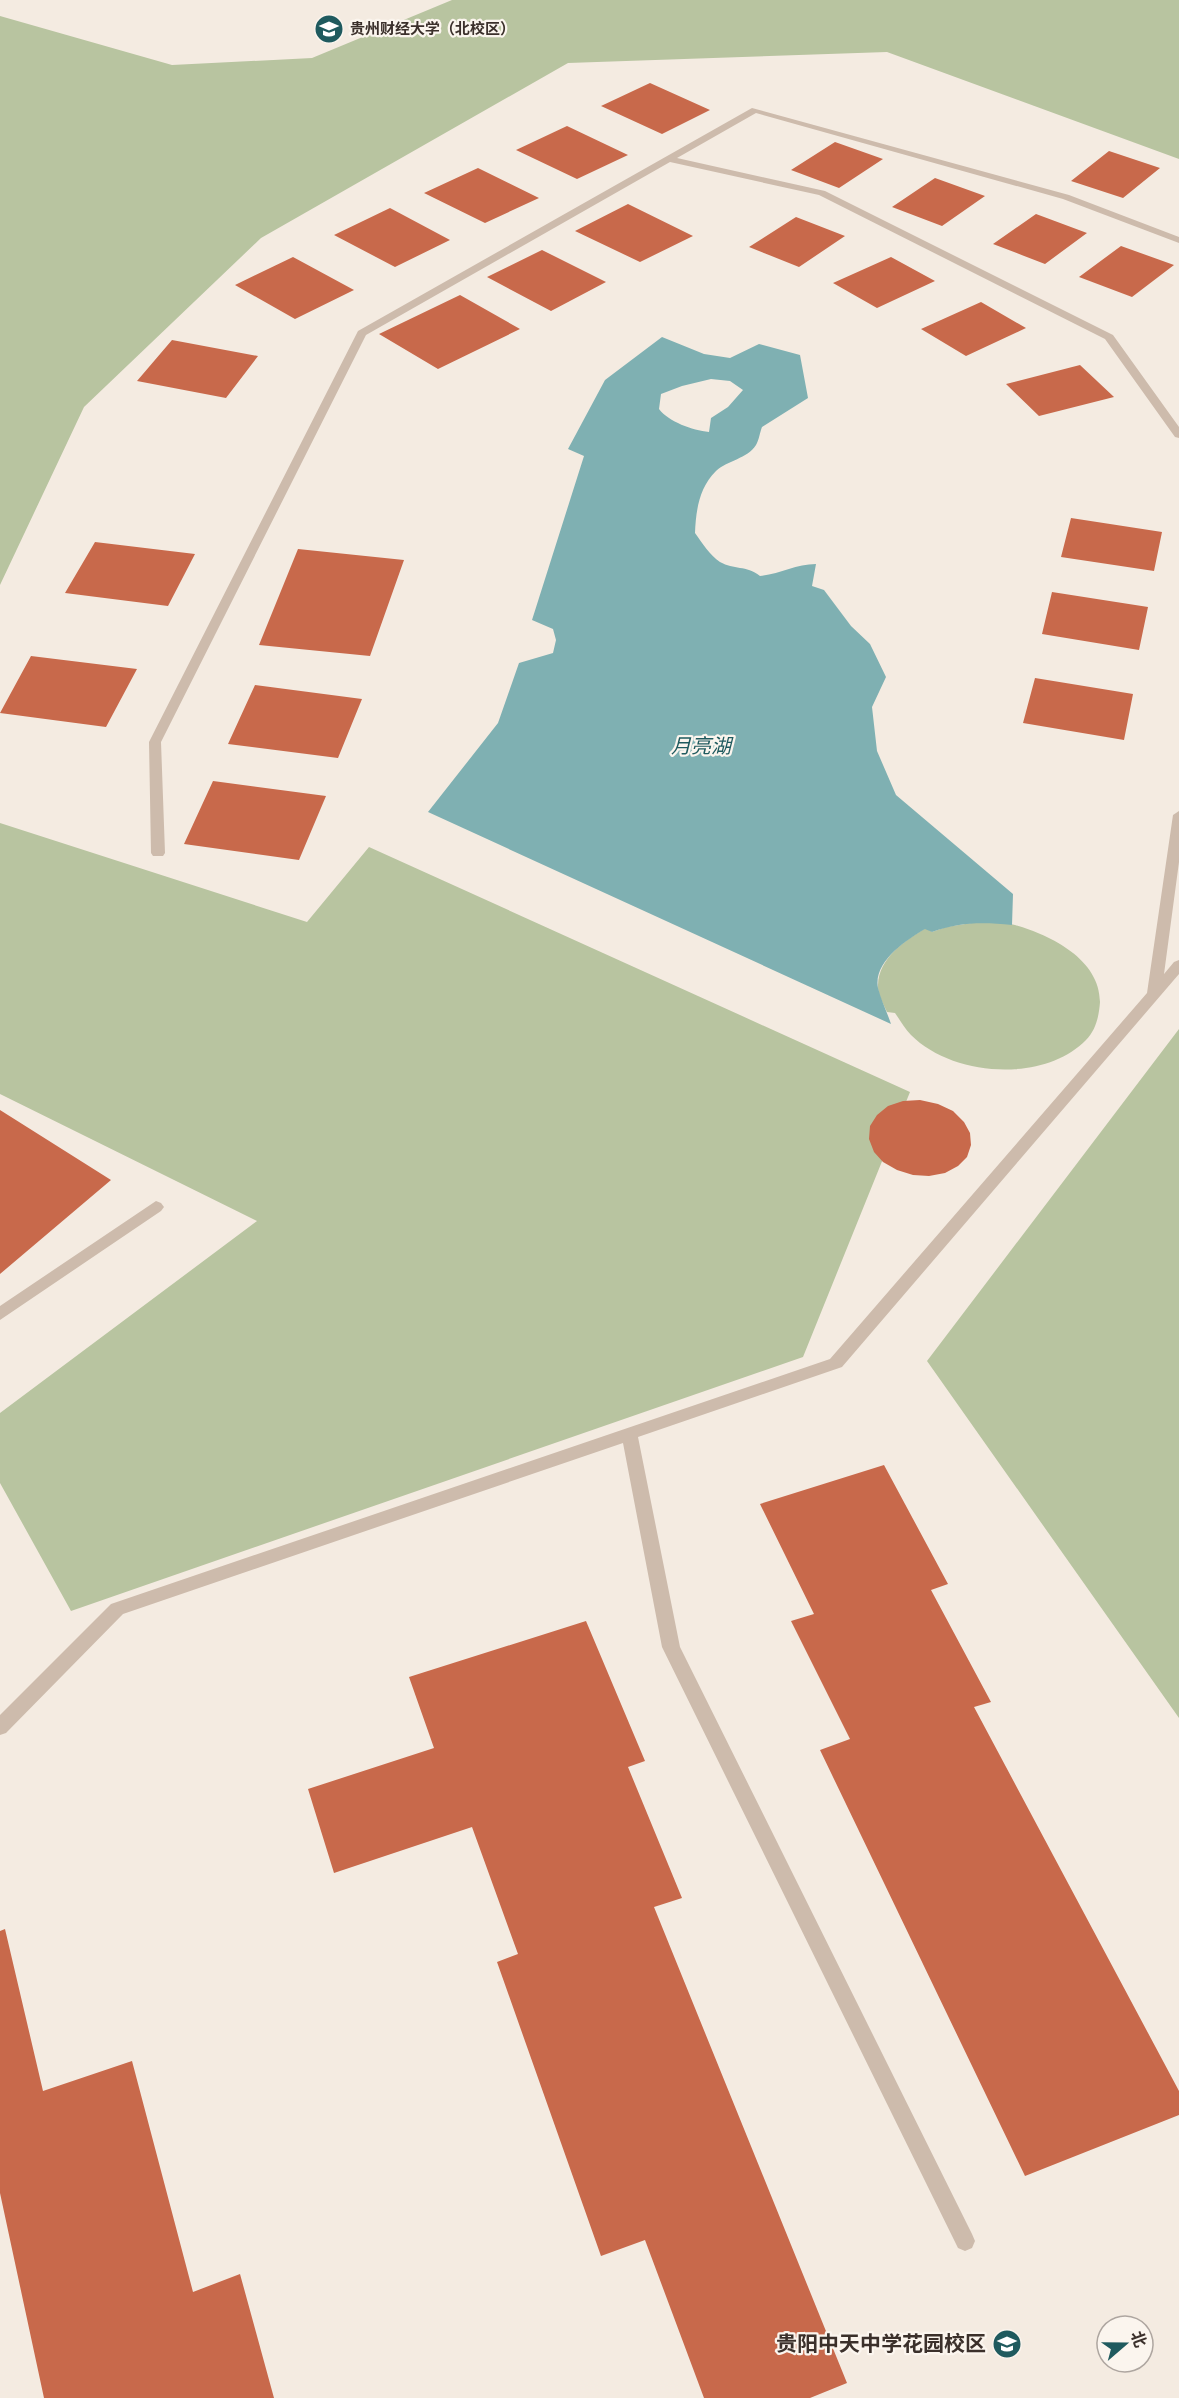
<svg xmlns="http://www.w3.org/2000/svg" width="1179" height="2398" font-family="'PT Sans Narrow','Noto Sans SC',sans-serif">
<rect width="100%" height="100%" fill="#f4ebe1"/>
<path fill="#b8c4a0" d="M452,0H1179V159L887,52L568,63L261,238L84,407L0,585V16L172,65L312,58Z
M0,823L307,922L369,847L910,1092L803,1357L71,1611L0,1483V1413L257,1221L0,1094Z
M978,922C990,923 1003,922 1015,925C1050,935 1100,959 1100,1002C1099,1016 1096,1030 1086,1040C1044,1083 953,1077 911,1035C905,1029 900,1020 895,1013L887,1012C884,1005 877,993 878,985C879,958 904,941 926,928L932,932L946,927Z
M1179,1029V1718L927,1361Z"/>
<path fill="#7fb0b2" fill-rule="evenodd" d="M662,337L704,354L730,358L759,344L800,355L808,398L762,427C760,432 759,440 756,445C747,459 728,460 716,471C699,488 696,510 695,533C702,543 710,555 720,562C734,570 746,565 760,576C780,574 796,564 816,564L812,586L824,590L851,626L870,644L886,677L872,707L877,751L896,795L1013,894L1012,925C983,922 959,922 932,932L925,929C906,940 873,962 878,988C881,1000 887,1012 891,1024L428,812L498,723L519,663L553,653L556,640L553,629L532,620L584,456L568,449L605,380ZM711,379L730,381L743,390L728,407L711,418L709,432C692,430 669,422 659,409L661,394L682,386Z"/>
<path fill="#c8694b" d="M650,83L710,110L662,134L601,106Z
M567,126L628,155L577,179L516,150Z
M835,142L883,159L839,188L791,170Z
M1109,151L1160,168L1123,198L1071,181Z
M478,168L539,198L485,223L424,193Z
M935,178L985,196L942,226L892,207Z
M628,204L693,236L640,262L575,231Z
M390,208L450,240L395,267L334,235Z
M1036,214L1087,233L1045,264L993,244Z
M796,217L845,236L799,267L749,247Z
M1121,246L1174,265L1132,297L1079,277Z
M542,250L606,282L551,311L487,277Z
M293,257L354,290L295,319L235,285Z
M891,257L935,281L877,308L833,283Z
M460,295L520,329L438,369L379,334Z
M981,302L1026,328L966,356L921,329Z
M172,340L258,356L226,398L137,381Z
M1080,365L1114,397L1039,416L1006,384Z
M1071,518L1162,532L1154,571L1061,557Z
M95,542L195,554L168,606L65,593Z
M298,549L404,560L370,656L259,645Z
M1052,592L1148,607L1139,650L1042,634Z
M31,656L137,669L106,727L0,713Z
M1035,678L1133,694L1124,740L1023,723Z
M255,685L362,699L338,758L228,744Z
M213,781L326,796L299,860L184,844Z
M920,1100L938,1104L953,1111L964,1122L970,1133L971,1145L967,1157L958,1166L945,1173L929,1176L913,1175L897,1170L883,1162L874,1152L869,1139L870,1126L877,1115L888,1106L903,1101Z
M0,1110L111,1180L0,1274Z
M884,1465L948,1584L931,1590L991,1702L974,1707L1179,2091V2115L1025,2176L820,1750L850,1739L791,1621L814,1614L760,1504Z
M586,1621L645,1761L628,1767L682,1898L654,1907L847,2383L810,2398H704L645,2240L601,2256L497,1962L518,1954L472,1827L334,1873L308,1789L434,1748L409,1677Z
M5,1929L43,2091L132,2061L193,2292L240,2274L274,2398H44L0,2193V1931Z"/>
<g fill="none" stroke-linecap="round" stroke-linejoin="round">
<path fill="#cdbbac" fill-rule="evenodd" d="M752,108L1069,195L1179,237V243L1063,199L756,113L677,158L825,191L1113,335L1179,427V438L1175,437L1105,339L819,195L670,162L366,335L161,742L165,853L163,856H153L151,853L149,742L358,331Z
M1179,811V862L1164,974L1174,962L1179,960V974L842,1367L638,1437L680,1647L972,2234L975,2241L972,2248L965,2251L958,2248L662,1647L623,1443L123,1614L6,1733L0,1735V1715L111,1604L830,1359L1147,993L1173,815Z
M156,1201L161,1203L164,1207L161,1211L0,1320V1306Z"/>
</g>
<defs>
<g id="university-disc" transform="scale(1.5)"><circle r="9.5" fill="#1f5a5e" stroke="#fbf5ee"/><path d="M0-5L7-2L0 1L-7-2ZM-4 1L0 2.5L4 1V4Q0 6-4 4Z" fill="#fff"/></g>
<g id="school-disc" transform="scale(1.5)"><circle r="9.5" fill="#1f5a5e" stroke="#fbf5ee"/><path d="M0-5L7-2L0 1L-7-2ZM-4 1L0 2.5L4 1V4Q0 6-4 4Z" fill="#fff"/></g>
</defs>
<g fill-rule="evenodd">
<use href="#university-disc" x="329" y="29"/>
<use href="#school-disc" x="1007" y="2344"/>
</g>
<g text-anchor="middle" stroke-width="4.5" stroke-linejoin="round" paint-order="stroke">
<g font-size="15" font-weight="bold" fill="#3b302b" stroke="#fbf5ee" text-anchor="start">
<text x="350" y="34">贵州财经大学（北校区）</text>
</g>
<g font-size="20" font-style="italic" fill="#1f5a5e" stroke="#fbf5ee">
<text x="701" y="753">月亮湖</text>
</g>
<g font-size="21" font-weight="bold" fill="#3b302b" stroke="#fbf5ee" text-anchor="end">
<text x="986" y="2351">贵阳中天中学花园校区</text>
</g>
</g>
<g transform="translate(1125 2344) rotate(70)"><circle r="28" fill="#fbf5ee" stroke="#aea6a0" stroke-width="1.5"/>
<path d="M0-4.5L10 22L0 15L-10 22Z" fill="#1f5a5e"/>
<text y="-9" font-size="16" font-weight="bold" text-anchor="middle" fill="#3b302b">北</text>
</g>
</svg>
